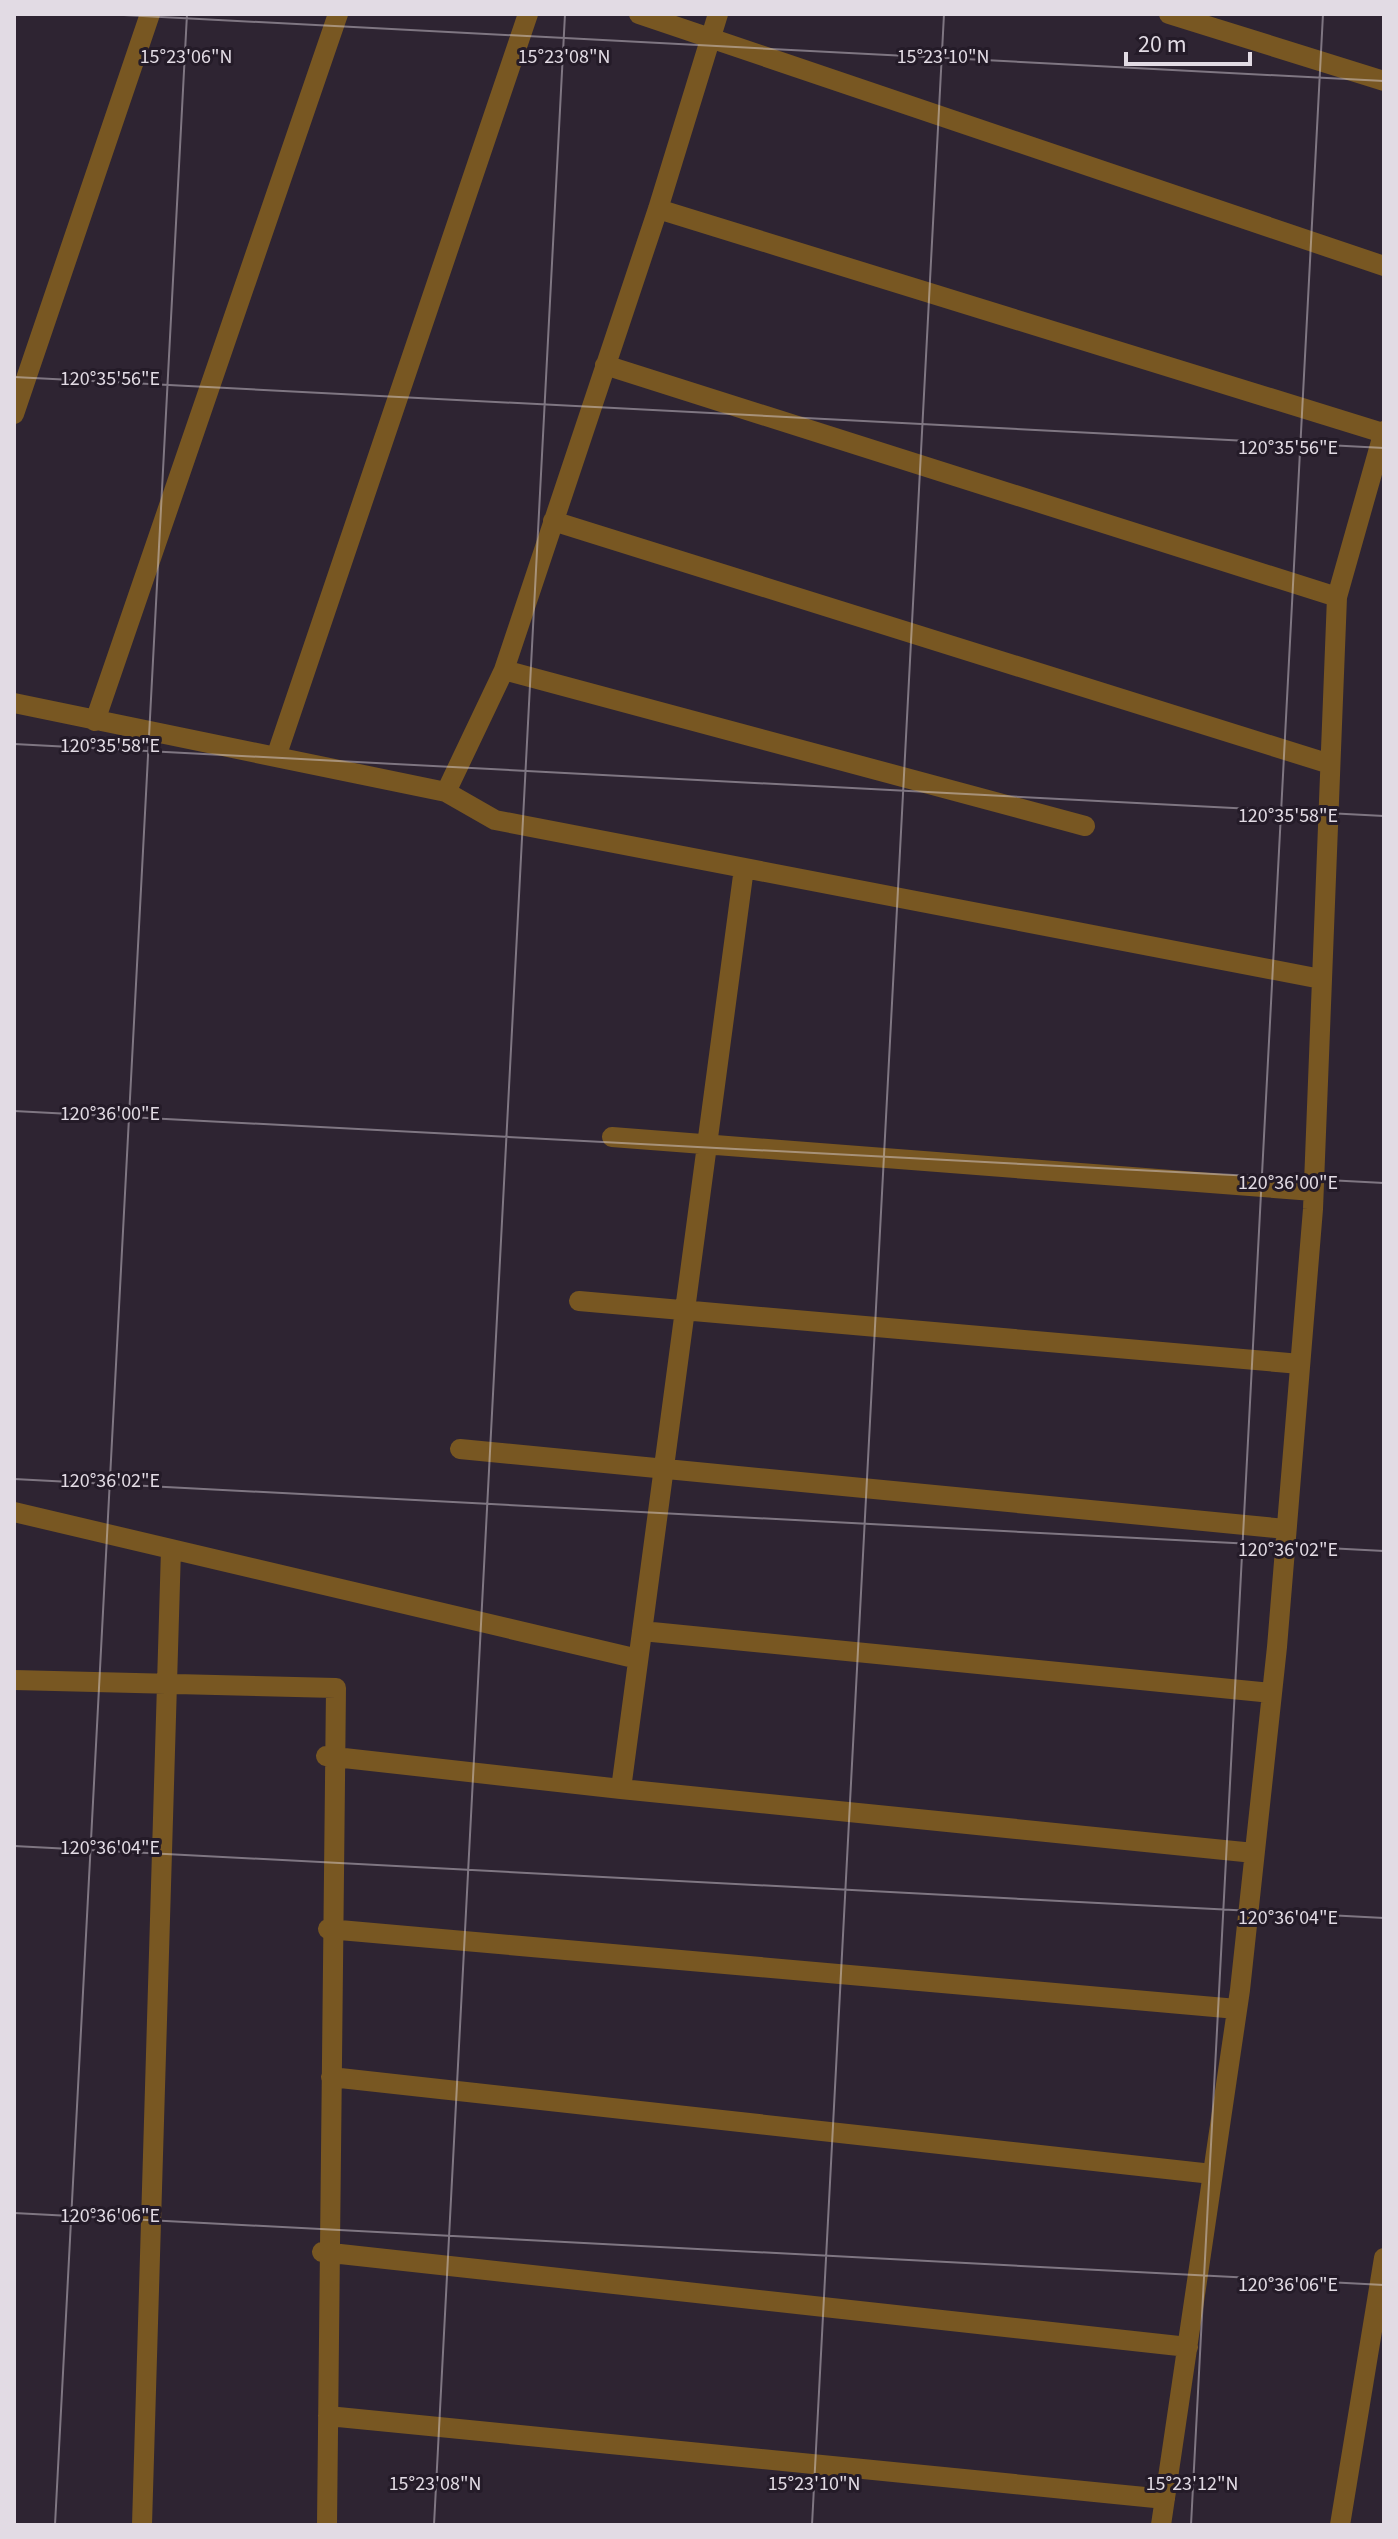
<svg xmlns="http://www.w3.org/2000/svg" width="1398" height="2539" font-family="'Source Sans 3',sans-serif">
<rect width="100%" height="100%" fill="#2e2432"/>
<g fill="none" stroke-linecap="round" stroke-linejoin="round">
<path stroke="#785722" stroke-width="20" d="M639,14L1384,266
M1169,14L1384,81
M658,209L1383,433
M605,365L1337,597
M14,414L150,14
M553,521L1330,764
M504,670L1085,826
M14,703L446,792L495,820L1321,979
M95,721L338,14
M276,757L528,14
M446,792L504,670L658,209L718,14
M612,1137L1313,1191
M579,1301L1300,1364
M460,1449L1286,1529
M14,1512L638,1659
M642,1631L1272,1693
M14,1680L336,1688L327,2525
M326,1756L621,1789L1254,1853
M621,1789L744,868
M328,1929L1237,2009
M331,2077L1212,2174
M322,2252L1188,2347
M328,2416L1165,2499
M142,2525L171,1549
M1161,2525L1240,1990L1277,1647L1313,1209L1337,597L1384,431
M1340,2525L1384,2258"/>
</g>
<path fill="none" stroke="#e2dbe4" stroke-width="2" stroke-opacity="0.45" d="M105,14L1384,81M14,377L1384,448M14,744L1384,816M14,1111L1384,1183M14,1479L1384,1551M14,1846L1384,1918M14,2213L1384,2285M55,2525L187,14M434,2525L565,14M812,2525L944,14M1191,2525L1323,14"/>
<g font-size="20" text-anchor="middle" fill="#e2dbe4" stroke="#241b28" stroke-width="6" stroke-linejoin="round" paint-order="stroke">
<text x="186" y="63">15°23'06"N</text>
<text x="564" y="63">15°23'08"N</text>
<text x="943" y="63">15°23'10"N</text>
<text x="110" y="385">120°35'56"E</text>
<text x="1288" y="454">120°35'56"E</text>
<text x="110" y="752">120°35'58"E</text>
<text x="1288" y="822">120°35'58"E</text>
<text x="110" y="1120">120°36'00"E</text>
<text x="1288" y="1189">120°36'00"E</text>
<text x="110" y="1487">120°36'02"E</text>
<text x="1288" y="1556">120°36'02"E</text>
<text x="110" y="1854">120°36'04"E</text>
<text x="1288" y="1924">120°36'04"E</text>
<text x="110" y="2222">120°36'06"E</text>
<text x="1288" y="2291">120°36'06"E</text>
<text x="435" y="2490">15°23'08"N</text>
<text x="814" y="2490">15°23'10"N</text>
<text x="1192" y="2490">15°23'12"N</text>
</g>
<rect width="1398" height="2539" fill="none" stroke="#e2dbe4" stroke-width="32"/>
<path d="M1126 52v12h124v-12" fill="none" stroke="#e2dbe4" stroke-width="4"/>
<text x="1138" y="52" font-size="24" fill="#e2dbe4" stroke="#241b28" stroke-width="6" paint-order="stroke">20 m</text>
</svg>
